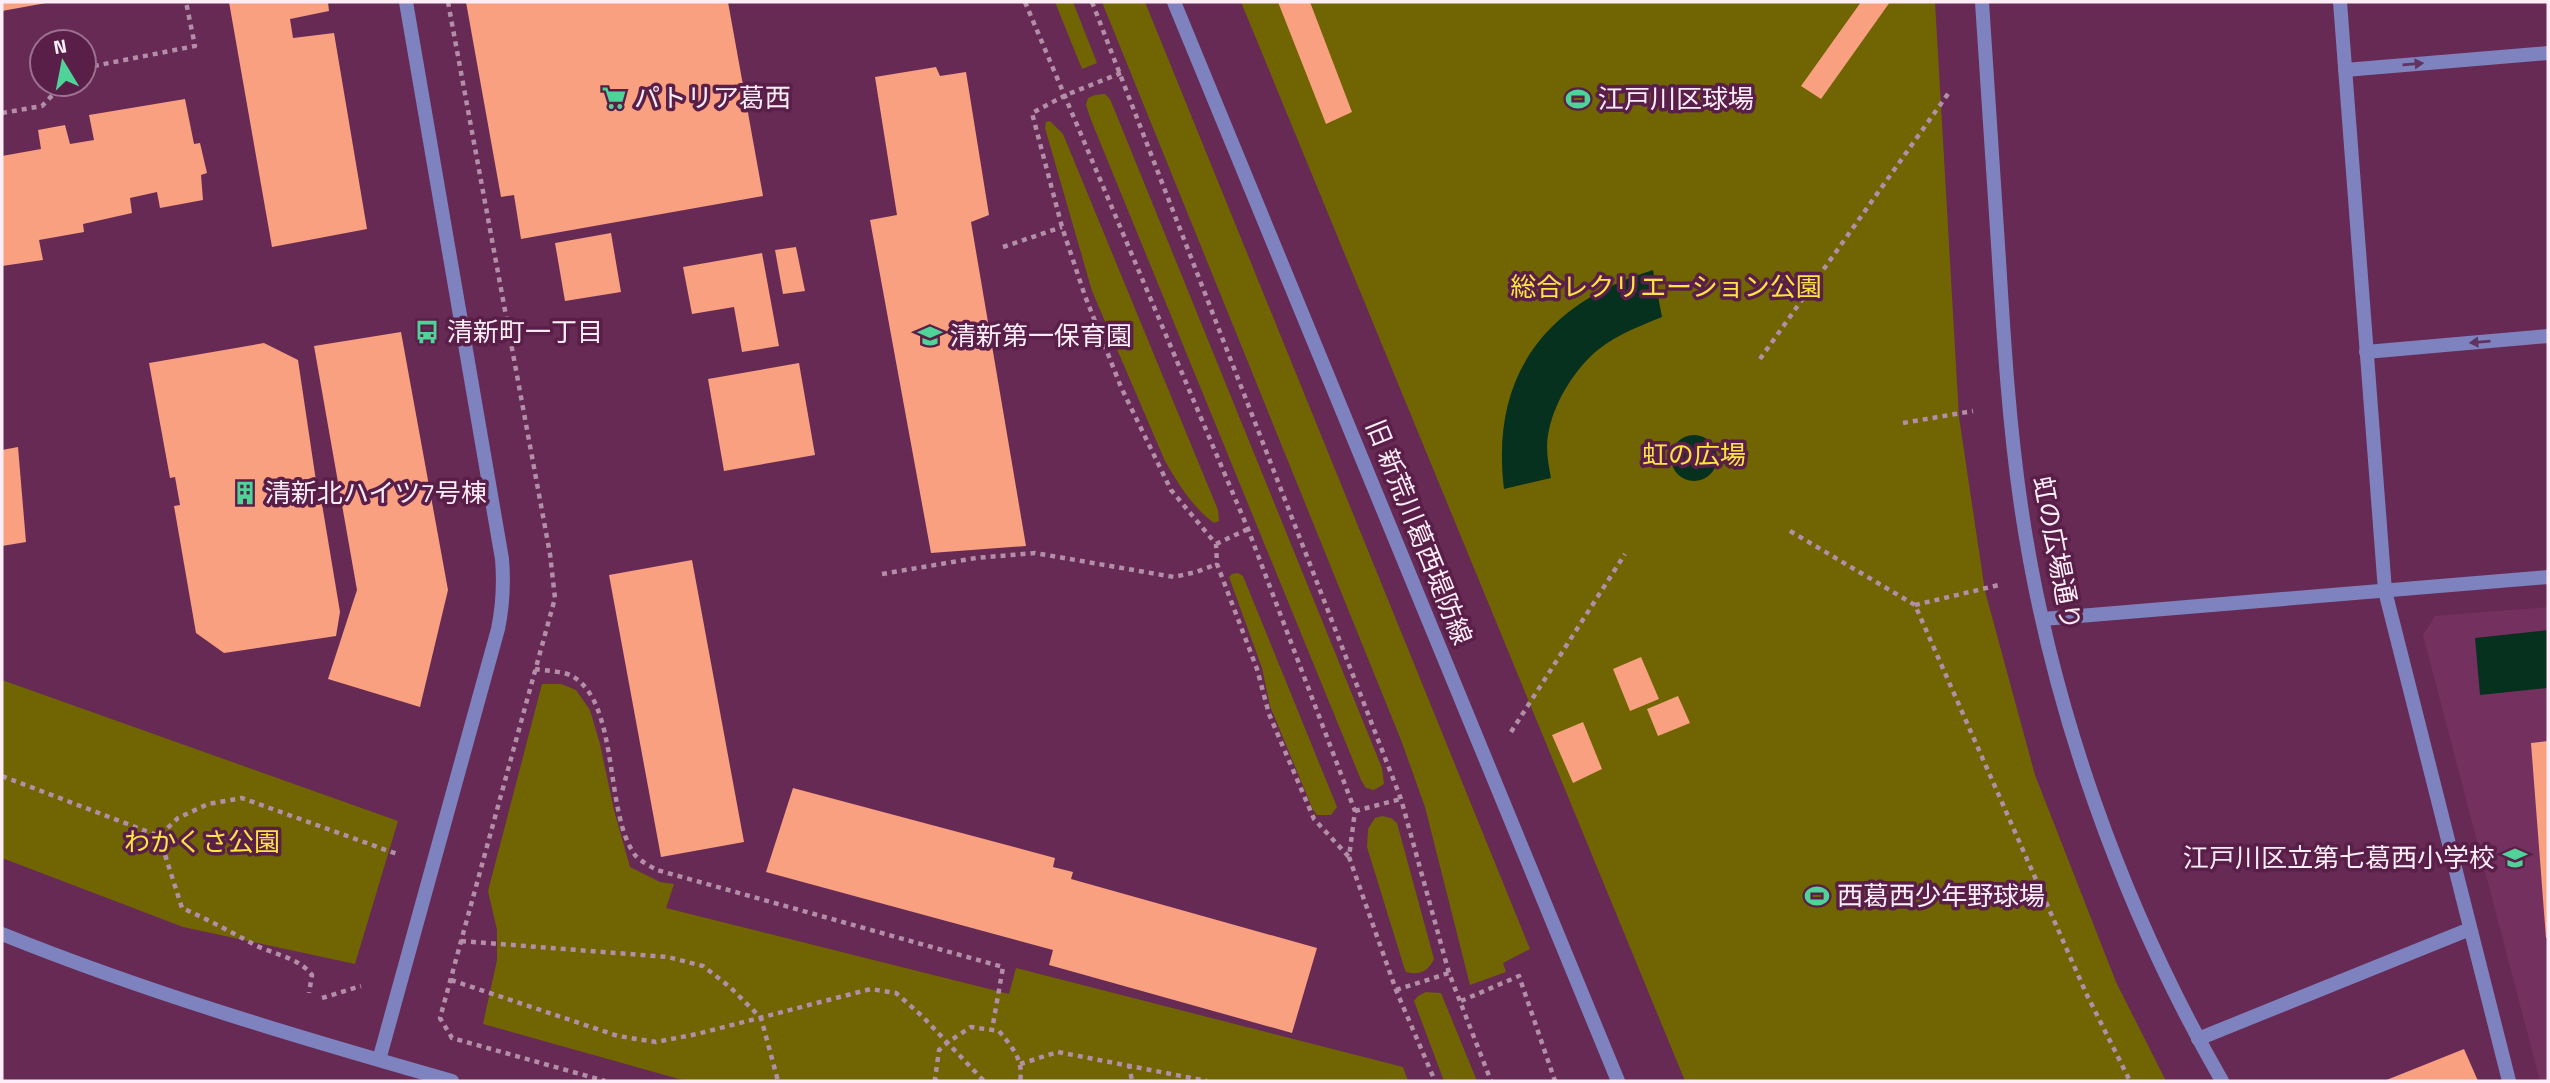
<svg xmlns="http://www.w3.org/2000/svg" width="2550" height="1083" font-family="'Titillium Web','Noto Sans JP',sans-serif">
<rect width="100%" height="100%" fill="#662a54"/>
<path fill="#743160" d="M2548,607V1081H2540L2423,635L2435,616Z"/>
<path fill="#706403" d="M1055,2H1073L1097,63L1082,69Z
M1102,2H1145L1530,949L1503,963L1506,972L1470,985L1425,807L1401,740Z
M1241,2H1935L1959,417L1985,591L2035,775L2116,982L2166,1081H1685Z
M1105,94L1110,99L1382,768L1384,784L1374,790L1366,788L1361,780L1091,120L1086,105L1088,98L1095,95Z
M1050,121L1063,134L1218,510L1219,521L1214,523C1193,508 1177,482 1165,461L1092,291L1045,128L1046,122Z
M1238,573L1243,576L1337,807L1331,815H1317L1313,810L1270,706L1262,668L1229,577L1232,574Z
M2,680L398,821L355,964L183,927L2,858Z
M542,684H561L576,690L590,710L600,744L614,810L630,867L660,882L674,884L666,908L1009,994L1016,968L1403,1067L1408,1081H686L483,1024L497,960V930L488,891Z
M1382,816L1391,818L1397,823L1434,959C1428,971 1420,976 1406,972L1404,967L1367,847L1368,829L1375,818Z
M1426,992L1441,993L1477,1081H1444L1414,1001L1418,996Z"/>
<path fill="#06311f" d="M1653,270L1662,317C1640,326 1618,334 1599,349C1576,367 1555,401 1549,430C1545,447 1548,462 1551,478L1504,489C1490,375 1546,303 1653,270Z
M1671 458a23 23 0 1 1 46 0a23 23 0 1 1-46 0Z
M2548,630V688L2480,695L2475,638Z"/>
<path fill="#f8a080" d="M2,2H46V3L2,11Z
M229,2H328L329,11L290,19L293,38L334,33L367,229L272,247Z
M466,2H728L763,196L521,239L514,195L501,197Z
M1278,2H1310L1352,112L1326,124Z
M1861,2H1890L1821,99L1801,86Z
M936,67L940,76L966,72L989,215L971,222L1026,546L931,553L870,220L897,215L875,77Z
M185,99L194,144L200,143L207,173L201,175L203,200L160,208L157,192L130,198L132,213L83,224L84,232L39,240L43,260L2,266V156L41,149L38,130L65,125L70,144L94,140L89,115Z
M611,233L621,292L565,301L555,243Z
M796,247L805,291L783,294L775,250Z
M762,253L779,346L742,352L734,307L692,314L683,267Z
M401,332L448,590L420,707L328,679L357,590L314,346Z
M264,343L298,360L316,481H309L315,505L322,504L340,612L336,636L224,653L196,633L174,506L180,505L175,477L170,478L149,363Z
M799,363L815,455L724,471L708,379Z
M18,447L26,542L2,546V450Z
M692,560L744,842L661,857L609,575Z
M1641,657L1659,699L1630,711L1613,669Z
M1678,696L1690,723L1658,736L1647,709Z
M1583,722L1602,769L1573,783L1552,735Z
M2548,741V938H2546L2531,743Z
M793,788L1055,858L1053,867L1073,872L1071,879L1317,948L1292,1033L1049,965L1053,950L766,872Z
M2464,1049L2478,1081H2384Z"/>
<g fill="none" stroke-linecap="round" stroke-linejoin="round">
<path stroke="#b38ea7" stroke-width="4.5" stroke-dasharray="5 5" stroke-linecap="butt" d="M448,2L550,554L555,598L440,1018L452,1038L605,1081
M1025,2L1248,529L1355,811L1349,857L1396,990L1435,1081
M1092,2L1401,799L1449,973L1491,1081
M84,68L195,46L186,2
M1121,73L1066,95L1032,113L1062,227L1085,296L1121,387L1171,490L1216,544L1217,564L1257,669L1269,714L1314,819L1349,857
M2,113L42,106L63,84
M1003,247L1062,227
M1760,359L1950,91
M1903,423L1973,411
M1790,531L1915,605L2086,993L2130,1081
M1216,544L1248,529
M882,574L976,558L1035,553L1174,577L1196,572L1217,564
M1915,605L1999,585
M535,669C546,671 563,671 572,676C620,703 604,813 635,855C640,861 650,866 657,870L1003,967L992,1030
M1511,732L1625,554
M2,776L159,836L178,818L208,804L242,798L397,854
M1355,811L1401,799
M159,836L182,908C207,919 231,932 255,945C275,955 298,957 312,975L309,993
M461,941L668,957L703,966L730,987L761,1018L778,1081
M451,980L618,1036L656,1042L697,1034L871,989L896,993L922,1016L984,1081
M1396,990L1449,973
M322,998L361,986
M1461,1001L1519,976L1555,1081
M1020,1064L1058,1052L1207,1081
M1129,1064L1132,1081
M937,1081L935,1079L939,1050L948,1042L971,1027L999,1031C1012,1047 1024,1060 1020,1081"/>
<path stroke="#7e82be" stroke-width="14" d="M2345,70L2548,53
M2366,352L2548,336
M2198,1039L2470,929"/>
<path stroke="#7e82be" stroke-width="14" d="M1174,2L1618,1081
M1982,2C1988,88 1993,174 1999,260C2004,342 2009,424 2021,506C2050,705 2122,907 2222,1081
M2340,2L2385,591L2509,1081
M2043,619L2548,577
M2,934C148,993 301,1038 452,1081
M379,1060L498,629C503,605 504,583 502,559L406,2"/>
</g>
<defs><path id="oneway-solid" d="M-6-.8H1V-3.2L6.5 0L1 3.2V.8H-6Z" transform="scale(1.75)"/></defs>
<g fill="#613360">
<use href="#oneway-solid" transform="translate(2413 64) rotate(-5)"/>
<use href="#oneway-solid" transform="translate(2480 342) rotate(175)"/>
</g>
<defs>
<g id="supermarket-bare" transform="scale(1.89)"><path d="M-6-5.5h2.5l.6 2H6L4.5 2H-2.5L-4.4-4H-6ZM-1.5 3.2a1.3 1.3 0 1 0 .1 0ZM3 3.2a1.3 1.3 0 1 0 .1 0Z" fill="#50d398" stroke="#5a1f49" stroke-width="2.5" paint-order="stroke"/></g>
<g id="stadium-bare" transform="scale(1.89)"><path d="M0-5a6.5 5 0 1 0 0 10a6.5 5 0 1 0 0-10ZM-3.5-1.8h7v3.6h-7Z" fill="#50d398" stroke="#5a1f49" stroke-width="2.5" paint-order="stroke"/></g>
<g id="bus-bare" transform="scale(1.89)"><path d="M-5-6H5V4H4V6H2V4H-2V6H-4V4H-5ZM-3.5-4V0h7V-4ZM-3.5 1.2v1.5H-2V1.2ZM2 1.2v1.5H3.5V1.2Z" fill="#50d398" stroke="#5a1f49" stroke-width="2.5" paint-order="stroke"/></g>
<g id="school-bare" transform="scale(1.89)"><path d="M0-5L7-2L0 1L-7-2ZM-4 1L0 2.5L4 1V4Q0 6-4 4Z" fill="#50d398" stroke="#5a1f49" stroke-width="2.5" paint-order="stroke"/></g>
<g id="building-bare" transform="scale(1.89)"><path d="M-4-6H4V6H1V3H-1V6H-4ZM-2.5-4.3h1.7v1.8h-1.7ZM.8-4.3h1.7v1.8H.8ZM-2.5-1h1.7V.8h-1.7ZM.8-1h1.7V.8H.8Z" fill="#50d398" stroke="#5a1f49" stroke-width="2.5" paint-order="stroke"/></g>
</defs>
<g fill-rule="evenodd">
<use href="#supermarket-bare" x="614" y="98"/>
<use href="#stadium-bare" x="1578" y="99"/>
<use href="#bus-bare" x="427" y="332"/>
<use href="#school-bare" x="930" y="336"/>
<use href="#building-bare" x="245" y="493"/>
<use href="#school-bare" x="2515" y="858"/>
<use href="#stadium-bare" x="1817" y="896"/>
</g>
<g text-anchor="middle" stroke-width="7" stroke-linejoin="round" paint-order="stroke">
<g font-size="26" fill="#fcedf6" stroke="#5a1f49" text-anchor="start">
<text x="634" y="107">パトリア葛西</text>
<text x="1598" y="108">江戸川区球場</text>
<text x="447" y="341">清新町一丁目</text>
<text x="950" y="345">清新第一保育園</text>
<text x="265" y="502">清新北ハイツ7号棟</text>
<text x="2495" y="867" text-anchor="end">江戸川区立第七葛西小学校</text>
<text x="1837" y="905">西葛西少年野球場</text>
</g>
<g font-size="26" fill="#fde441" stroke="#5a1f49">
<text x="1666" y="296">総合レクリエーション公園</text>
<text x="1694" y="464">虹の広場</text>
<text x="202" y="851">わかくさ公園</text>
</g>
<g font-size="26" fill="#fcedf6" stroke="#5a1f49">
<text transform="translate(1419 532) rotate(68)" y="9">旧 新荒川葛西堤防線</text>
<text transform="translate(2057 553) rotate(79)" y="9">虹の広場通り</text>
</g>
</g>
<rect width="2550" height="1083" fill="none" stroke="#fcedf6" stroke-width="7"/>
<g transform="translate(63 63) rotate(350)"><circle r="33" fill="#5a1f49" stroke="#9b718e" stroke-width="2"/>
<path d="M0-5L12 26L0 18L-12 26Z" fill="#50d398"/>
<text y="-10" font-size="19" font-weight="bold" text-anchor="middle" fill="#fcedf6">N</text>
</g>
</svg>
